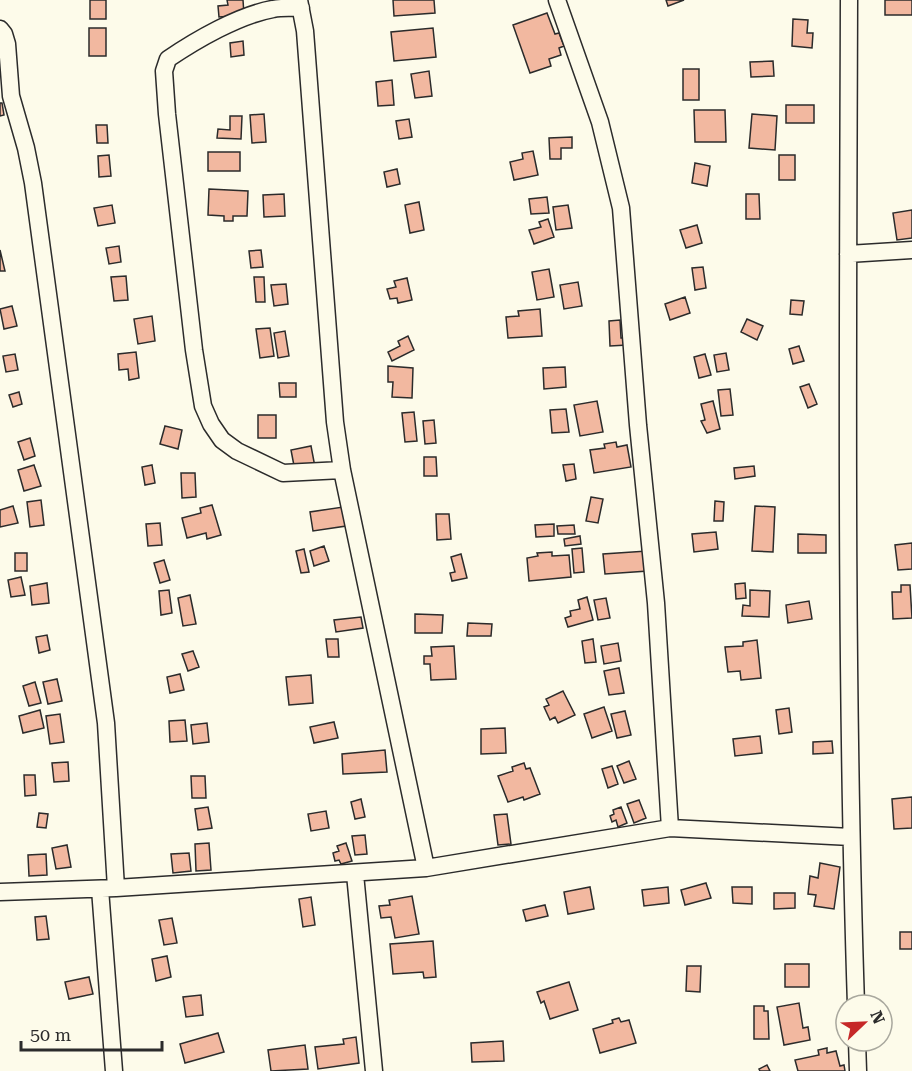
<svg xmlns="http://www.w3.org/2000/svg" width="912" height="1071" font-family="'Roboto Serif',serif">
<rect width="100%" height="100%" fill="#fdfbea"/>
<path fill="#f2b8a0" stroke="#2b2b2b" stroke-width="1.5" d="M90,0H106V19H90Z
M227,0H243L244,15L219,17L218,6L228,5Z
M393,0H434L435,13L394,16Z
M666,0H684L668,6Z
M885,0H912V15H885Z
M547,13L555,34L559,33L564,46L559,48L561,55L549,59L551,66L530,73L513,25Z
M793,19L808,20L807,33H813L812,48L792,46Z
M89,28H106V56H89Z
M433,28L436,57L394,61L391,32Z
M243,41L244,55L231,57L230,43Z
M773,61L774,76L751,77L750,62Z
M683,69H699V100H683Z
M429,71L432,96L415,98L411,74Z
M392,80L394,105L378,106L376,82Z
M0,103H2L4,115L0,116Z
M786,105H814V123H786Z
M694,110H725L726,142H695Z
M264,114L266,142L252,143L250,115Z
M752,114L777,116L775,150L749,148Z
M230,116H242L241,139L217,138L218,129L230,130Z
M409,119L412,137L399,139L396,121Z
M96,125H107L108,143H97Z
M572,137V148H561V159H550L549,138Z
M533,151L538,175L514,180L510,162L523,159L522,153Z
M208,152H240V171H208Z
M109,155L111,176L99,177L98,156Z
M779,155H795V180H779Z
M695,163L710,166L707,186L692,183Z
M397,169L400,184L387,187L384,172Z
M209,189L248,191L247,216H233V221H224V216L208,215Z
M284,194L285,216L264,217L263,195Z
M746,194H759L760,219H746Z
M547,197L549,213L531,214L529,199Z
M419,202L424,230L410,233L405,205Z
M112,205L115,223L98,226L94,208Z
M568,205L572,228L556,230L553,207Z
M912,210V238L897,240L893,213Z
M548,219L554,237L534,244L529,230L541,227L539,222Z
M697,225L702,243L686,248L680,230Z
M119,246L121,262L109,264L106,248Z
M0,250L5,271H0Z
M261,250L263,267L251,268L249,251Z
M703,267L706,288L695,290L692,268Z
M549,269L554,297L537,300L532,272Z
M126,276L128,300L114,301L111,277Z
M254,277H264L265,302H256Z
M407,278L412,300L398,303L397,298L390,299L387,289L396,287L394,281Z
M578,282L582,306L564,309L560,285Z
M286,284L288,304L274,306L271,285Z
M685,297L690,313L670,320L665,304Z
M791,300L804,301L802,315L790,314Z
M12,306L17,326L4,329L0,309Z
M540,309L542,336L508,338L506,317L519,316L518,311Z
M152,316L155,341L138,344L134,319Z
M747,319L763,326L757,340L741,332Z
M620,320L621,338H626L627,345L610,346L609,321Z
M270,328L274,356L260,358L256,329Z
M285,331L289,356L278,358L274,333Z
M408,336L414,350L392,361L388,352L400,346L398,341Z
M799,346L804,361L793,364L789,349Z
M136,352L139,378L129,380L128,369L119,370L118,354Z
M726,353L729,370L717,372L714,355Z
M15,354L18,370L6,372L3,356Z
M705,354L711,375L699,378L694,357Z
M388,366L413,368L412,398L392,397L393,382H388Z
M565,367L566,387L544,389L543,368Z
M279,383H296V397H280Z
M809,384L817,404L808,408L800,387Z
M730,389L733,415L721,416L718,390Z
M19,392L22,404L13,407L9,395Z
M597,401L603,432L580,436L574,405Z
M713,401L720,429L707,433L701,421L705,420L701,404Z
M566,409L569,432L552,433L550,410Z
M414,412L417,441L405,442L402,413Z
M258,415H276V438H258Z
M434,420L436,443L425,444L423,421Z
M165,426L182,430L178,449L160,444Z
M30,438L35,456L24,460L18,442Z
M616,442L617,447L627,445L631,467L594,473L590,450L605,448L604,444Z
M311,446L315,467L295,471L291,450Z
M424,457H436L437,476H424Z
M574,464L576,479L566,481L563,465Z
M34,465L41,486L24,491L18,470Z
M152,465L155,483L145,485L142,467Z
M754,466L755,476L735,479L734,468Z
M181,473H195L196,497L182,498Z
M591,497L603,499L598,523L586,521Z
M41,500L44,525L30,527L27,502Z
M715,501L724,502L723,521H714Z
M212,505L221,535L207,539L206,533L187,538L182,518L201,513L200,508Z
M13,506L18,523L0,527V510Z
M755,506L775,507L773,552L752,551Z
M343,507L346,526L313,531L310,512Z
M436,514H449L451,539L437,540Z
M160,523L162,545L148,546L146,524Z
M554,524V536L536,537L535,525Z
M574,525L575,534H558L557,526Z
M716,532L718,549L694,552L692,534Z
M798,534L826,535V553H798Z
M580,536L581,544L565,546L564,539Z
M912,543V569L898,570L895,545Z
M324,546L329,561L314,566L310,551Z
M582,548L584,572L574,573L572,549Z
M304,549L309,572L301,573L296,551Z
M647,551L648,571L605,574L603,554Z
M552,552V556L569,555L571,577L529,581L527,558L538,556L537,553Z
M15,553H27V571H15Z
M461,554L467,578L452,581L450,573L455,572L451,557Z
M164,560L170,580L160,583L154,563Z
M21,577L25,595L11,597L8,580Z
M47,583L49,603L32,605L30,586Z
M745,583L746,598L736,599L735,584Z
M901,585H910L912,618L893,619L892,592H901Z
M169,590L172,613L161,615L159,591Z
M750,590L770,591L769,617L742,616L743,605L750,606Z
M190,595L196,624L183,626L178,598Z
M587,597L593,620L568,627L565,618L571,616L570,611L580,609L578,600Z
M606,598L610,618L598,620L594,600Z
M809,601L812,619L788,623L786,605Z
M415,614L443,615L442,633H415Z
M361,617L363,628L336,632L334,620Z
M468,623L492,624L491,636H467Z
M47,635L50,650L39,653L36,637Z
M326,639H338L339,657H328Z
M593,639L596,662L585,663L582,641Z
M757,640L761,678L741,680L740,671L728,672L725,647L743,646V642Z
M618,643L621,661L604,664L601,646Z
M454,646L456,679L431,680L430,664H424V656H432L431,647Z
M193,651L199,667L188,671L182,654Z
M619,668L624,693L609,695L604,671Z
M180,674L184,690L170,693L167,677Z
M311,675L313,703L289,705L286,677Z
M57,679L62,701L48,704L43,682Z
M35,682L41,703L29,706L23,686Z
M563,691L575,715L558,723L555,717L550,720L544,707L549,705L546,699Z
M604,707L612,731L592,738L584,714Z
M789,708L792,732L779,734L776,710Z
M40,710L44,728L23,733L19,716Z
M625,711L631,735L617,738L611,714Z
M60,714L64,742L50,744L46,716Z
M185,720L187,741L170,742L169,721Z
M334,722L338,738L314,743L310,727Z
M207,723L209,742L193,744L191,725Z
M505,728L506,753L481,754V729Z
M760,736L762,753L735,756L733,739Z
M832,741L833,753L813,754V742Z
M385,750L387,772L343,774L342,754Z
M629,761L636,779L624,783L617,766Z
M68,762L69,781L54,782L52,763Z
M524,763L526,769L530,768L540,794L524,800L523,797L508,802L498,776L513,771L512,767Z
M612,766L618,784L608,788L602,769Z
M24,775H35L36,795L25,796Z
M191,776H205L206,798H192Z
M912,797V828L894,829L892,799Z
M361,799L365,817L355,819L351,802Z
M639,800L646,818L634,823L627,804Z
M208,807L212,828L198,830L195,809Z
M621,807L627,823L618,827L616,820L612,822L610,816L614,814L613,810Z
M326,811L329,828L311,831L308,814Z
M39,813L48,814L46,828L37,827Z
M507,814L511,844L498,845L494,815Z
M365,835L367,854L355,855L352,836Z
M209,843L211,870L196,871L195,844Z
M346,843L352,861L341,864L339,860L335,861L333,853L339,851L337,846Z
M67,845L71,867L56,869L52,848Z
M189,853L191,871L173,873L171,854Z
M46,854L47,875L29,876L28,855Z
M820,863L840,867L834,909L814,906L816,895L808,894L810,876L818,878Z
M706,883L711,898L685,905L681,890Z
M590,887L594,909L568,914L564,892Z
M668,887L669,903L644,906L642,890Z
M732,887H752V904L733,903Z
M774,893H795V908L774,909Z
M412,896L419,934L395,938L391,917L381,918L379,906L390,905L389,900Z
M311,897L315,925L303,927L299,899Z
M545,905L548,916L526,921L523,910Z
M46,916L49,939L37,940L35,917Z
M172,918L177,943L164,945L159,920Z
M900,932H912V949H900Z
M433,941L436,977L424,978L423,972L393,974L390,944Z
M167,956L171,977L156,981L152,959Z
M785,964H809V987H785Z
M687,966H701L700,992L686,991Z
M89,977L93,994L69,999L65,982Z
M569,982L578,1010L550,1019L544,1001L541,1003L537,992Z
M201,995L203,1015L186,1017L183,997Z
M799,1003L803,1028L808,1027L810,1040L784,1045L777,1007Z
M754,1006H764V1011H768L769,1039H754Z
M619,1018L621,1022L629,1020L636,1043L600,1053L593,1029L613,1023L612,1020Z
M218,1033L224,1052L185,1063L180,1044Z
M356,1037L359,1063L318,1069L315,1047L344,1044L343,1039Z
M503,1041L504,1061L472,1062L471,1043Z
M305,1045L308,1069L271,1071L268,1050Z
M827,1048V1053L836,1051L840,1066L844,1065L845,1071H798L795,1060L819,1055L818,1050Z
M767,1065L770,1071H760L759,1069Z"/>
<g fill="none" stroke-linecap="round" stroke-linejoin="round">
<g stroke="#2b2b2b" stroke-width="19">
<path id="minor" d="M299,0L305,31L335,422L342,470L426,868
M557,0L600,122L621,208L638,425L656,603L670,828
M849,0C848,335 845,670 856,1005
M301,8C292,8 282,7 273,9C239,15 196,40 168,59L164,71L167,114L194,350L203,406L211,424L222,440L237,451L283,473L342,470
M0,29L4,34L7,44L11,96L26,148L33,183L106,723L116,888
M848,254L912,250
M355,874L374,1071
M100,889L114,1071
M0,892L116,888L426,868L670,828L851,837
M857,1041L858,1071"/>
</g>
<use href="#minor" stroke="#fdfbea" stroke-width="16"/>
</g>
<g transform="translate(864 1023) rotate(67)"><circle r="28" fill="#fdfbea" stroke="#a9a89e" stroke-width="1.5"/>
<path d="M0-4.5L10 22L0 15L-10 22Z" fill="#c62828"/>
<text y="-9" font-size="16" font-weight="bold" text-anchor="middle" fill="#2b2b2b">N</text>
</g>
<path d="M21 1041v9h141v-9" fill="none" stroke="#2b2b2b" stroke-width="3"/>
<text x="30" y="1041" font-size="18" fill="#2b2b2b" stroke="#fdfbea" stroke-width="4.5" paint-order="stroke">50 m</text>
</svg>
